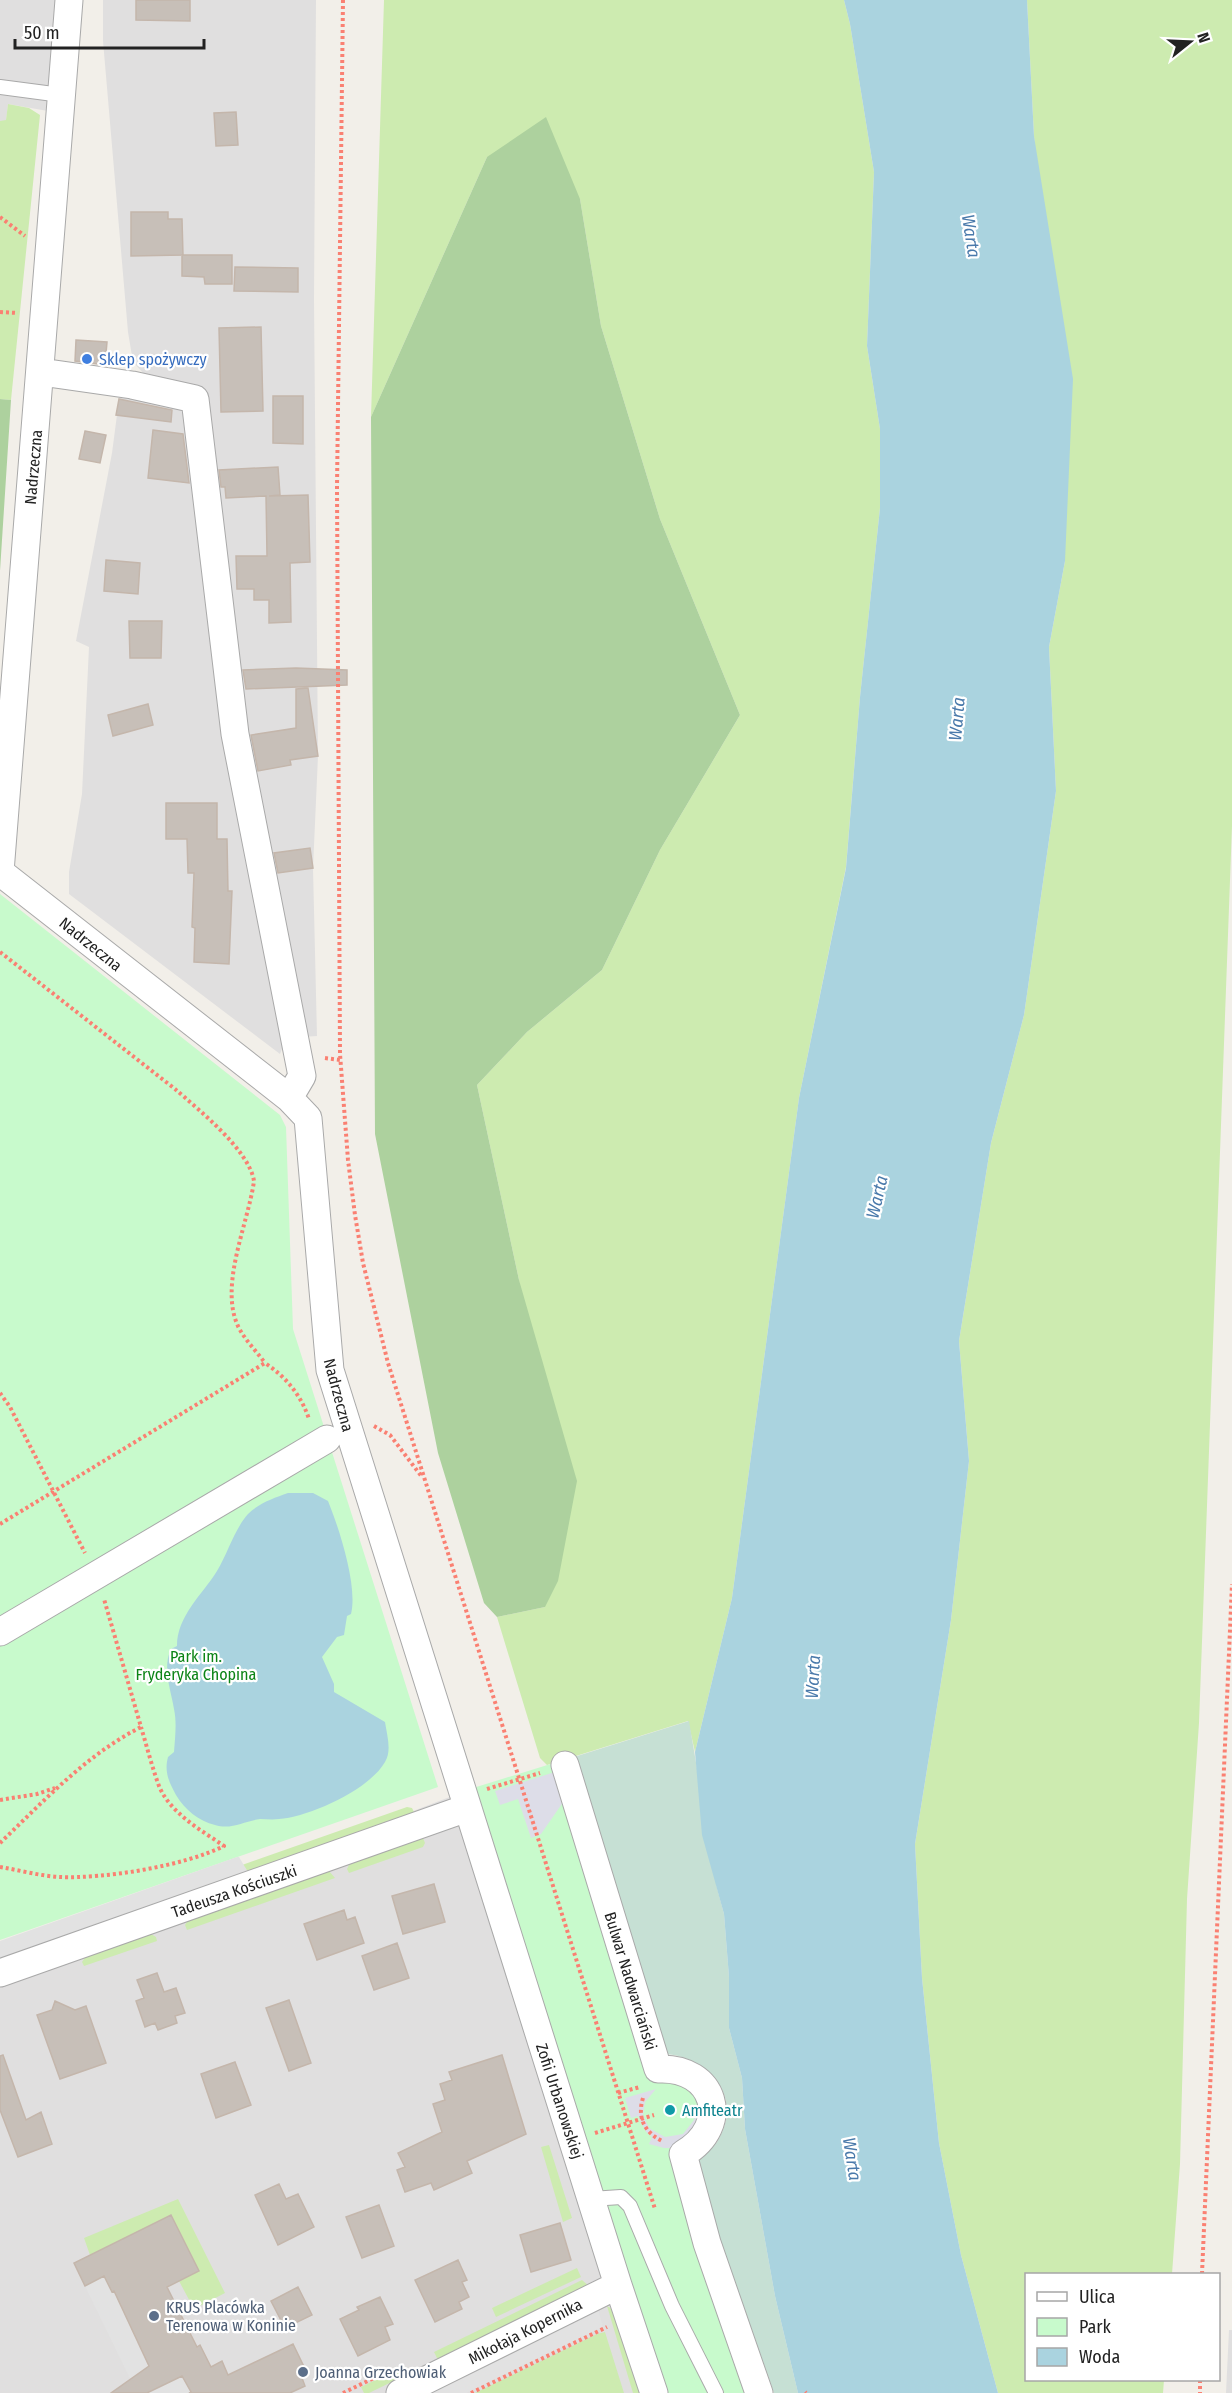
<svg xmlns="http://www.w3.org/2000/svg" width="1232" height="2393" font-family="'Fira Sans Condensed',sans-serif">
<rect width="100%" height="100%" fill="#f2efe9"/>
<path fill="#e0dfdf" d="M0,0H57L48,111L8,104L6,121H0Z
M103,0H316L314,300L318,756L313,868L317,1036L286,1038L280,1054L69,894V872L82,794L89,647L76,641L112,453L120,392L145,375L133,362L128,332L103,41Z
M473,1788L666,2393H0V1970Z
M1229,2330H1232V2393H1226Z"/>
<path fill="#cdebb0" d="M384,0H844L850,24L874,172L867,346L880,429V508L860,697L846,867L799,1098L732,1598L695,1752L688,1721L547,1765L540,1758L497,1617L545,1607L519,1280L477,1085L527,1032L602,970L660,850L740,715L660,519L601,326L580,199L487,157L371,417Z
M1027,0H1232V826L1199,1723L1187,1899L1180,2164L1172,2274H1026V2380H1164L1163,2393H998L961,2255L939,2143L922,1978L915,1844L951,1620L969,1461L959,1341L991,1143L1024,1015L1056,791L1049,647L1065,561L1034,136Z
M8,104L29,108L40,115L11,400L0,399V121L6,120Z
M407,1807L412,1808L416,1816L248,1872L242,1865Z
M423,1838L425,1843L423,1847L349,1873L347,1869L350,1863Z
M329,1871L335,1878L187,1930L185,1925L188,1920Z
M151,1934L156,1937L157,1941L84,1966L82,1962L86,1956Z
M549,2145L572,2218L563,2222L541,2147Z
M178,2199L225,2293L194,2309L179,2281L199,2271L171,2215L90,2255L84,2238Z
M577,2268L581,2277L496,2317L492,2308Z
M582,2280L590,2287L438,2360L434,2352Z
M607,2306L614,2310L641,2393H633Z
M605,2332L624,2393H475L597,2334Z
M404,2366L408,2374L369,2393H364L361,2387Z"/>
<path fill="#add19e" d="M546,117L580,199L601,326L660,519L740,715L660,850L602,970L527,1032L477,1085L519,1280L577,1481L558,1581L545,1607L497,1617L484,1603L438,1453L375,1134L371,417L487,157Z
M0,399L11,400L0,571Z"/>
<path fill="#c6e0d4" d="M689,1721L717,1888L724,1914L729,1977V2028L742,2078L745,2129L775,2296L798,2393H774L719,2236L698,2162C703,2155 712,2150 717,2142C744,2099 712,2058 666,2054L574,1757Z"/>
<path fill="#c8facc" d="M0,894L280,1115L286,1127L293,1329L438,1787L0,1940Z
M570,1758L663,2059L709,2076L692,2158L770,2393H666L473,1788Z"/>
<path fill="#e2e2e2" d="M237,1857H239L248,1872L0,1962V1941Z
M104,2276L112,2292L116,2290L141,2341L137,2343L150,2370L154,2390L182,2376L191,2393H137L85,2286Z
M595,2308L599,2312L603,2327L571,2343L466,2393H423Z"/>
<path fill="#dddde8" d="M558,1771L566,1798L541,1834L531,1838L518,1799L500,1805L495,1791Z
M656,2089L645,2102L643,2115L649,2128L665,2137L683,2134L694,2120L695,2107L705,2103L706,2118L675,2148H664L649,2144L652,2137L646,2132L638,2116L631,2118L625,2098Z"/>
<path fill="#aad3df" d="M844,0H1027L1034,136L1073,379L1065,561L1049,647L1056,791L1024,1015L991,1143L959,1341L969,1461L951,1620L915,1844L922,1978L939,2143L961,2255L998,2393H798L775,2296L745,2129L742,2078L729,2028V1977L724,1914L702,1835L695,1752L732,1598L799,1098L846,868L860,697L880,508V429L867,346L874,172L850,24Z
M288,1493H313L328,1501C339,1528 358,1586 351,1614L347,1616L344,1635L337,1637L322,1657L334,1684V1692L385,1722C387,1735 392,1751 385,1762C369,1790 309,1817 279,1819C272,1820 266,1819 260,1819C244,1821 232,1830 215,1825C199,1821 185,1810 176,1795C169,1782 164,1772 168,1757L174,1752C175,1738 177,1723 174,1709C171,1690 162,1668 171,1649L177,1646C177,1616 202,1595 217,1571C228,1553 234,1530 248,1514C259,1503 274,1498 288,1493Z"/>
<path fill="#c7bfb8" stroke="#c4b6ab" stroke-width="1.5" d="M136,0H190V21L136,20Z
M236,112L238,145L216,146L214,113Z
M131,212H168V219H182L183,255L131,256Z
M182,255H232V284H205L204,277L182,276Z
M235,267L298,268V292L234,291Z
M261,327L263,411L221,412L219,328Z
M76,340L107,342L105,365L75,361Z
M273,396H303V444L273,443Z
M119,399L172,410L171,422L116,415Z
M153,430L183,434L189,483L148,478Z
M85,431L106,435L100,463L79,459Z
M278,467L280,495L269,496L308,495L310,562L290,563L291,622L269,623V600H254V589H237L236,556H267L266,496L226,498L225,487H221L219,470Z
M106,560L140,563L138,594L104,591Z
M129,621H162L161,658H130Z
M296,668L347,670V685L246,689L243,670Z
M308,688L318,756L290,760L291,765L258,771L251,735L296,728V689Z
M148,704L153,725L113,736L108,715Z
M166,803H217V839H227L228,891H232L229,964L194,962L195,928L192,927L194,873H188L187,839H166Z
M310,848L313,868L278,873L274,853Z
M434,1884L445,1922L403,1934L392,1896Z
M344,1910L347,1920L355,1917L364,1943L317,1960L304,1924Z
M397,1943L409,1978L374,1990L362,1956Z
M157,1973L164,1992L176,1988L185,2013L175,2016L177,2023L158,2030L155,2023L145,2027L136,2001L144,1998L137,1980Z
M289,2000L311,2063L289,2071L266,2008Z
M55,2001L75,2010L86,2006L106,2063L60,2079L37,2015L52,2010Z
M3,2055L26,2120L41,2112L52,2144L18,2157L0,2110V2056Z
M502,2055L526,2134L467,2161L472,2173L434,2190L431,2183L405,2192L397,2170L405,2167L398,2153L442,2132L433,2104L445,2100L440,2084L452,2080L449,2072Z
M235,2062L251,2105L216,2118L201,2074Z
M279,2184L286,2199L298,2194L314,2227L278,2245L255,2195Z
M379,2205L394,2246L362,2258L346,2217Z
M171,2215L199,2271L167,2287L197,2347L200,2345L211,2367L222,2361L228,2375L293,2344L308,2375L302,2378L305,2386L290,2393H189L191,2392L182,2376L147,2393H111L149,2366L114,2291L112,2292L104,2276L85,2286L74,2263Z
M560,2223L571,2260L531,2272L520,2235Z
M458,2260L467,2280L462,2282L469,2297L459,2302L462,2309L435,2322L415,2280Z
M298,2287L312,2315L285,2328L271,2301Z
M380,2297L393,2324L385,2327L390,2340L358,2356L340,2319L359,2310L357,2307Z"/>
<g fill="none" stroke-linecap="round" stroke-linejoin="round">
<g stroke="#a9a9a9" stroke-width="16">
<path id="lane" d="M0,87L61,95
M591,2199L621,2197L630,2206L672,2306L716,2393"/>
</g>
<g stroke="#a9a9a9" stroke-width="29">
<path id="street" d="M69,0L0,872L289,1098L308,1118L330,1370L618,2285L654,2393
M41,372L132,385L195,399L235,734L302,1076L289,1098
M0,1632L327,1439
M565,1765L658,2069C715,2066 733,2125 683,2154L707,2243L759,2393
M0,1973L467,1808
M400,2393L618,2285"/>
</g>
<path stroke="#fa8072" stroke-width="4" stroke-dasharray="3 3" stroke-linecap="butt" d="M343,0L337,488L340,1054L348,1160L355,1215L363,1263L388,1363L655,2209
M0,217L25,236
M0,312L18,313
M0,952L175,1089C199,1110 249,1150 254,1181C248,1225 217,1289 240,1330C247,1342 257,1352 265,1363
M325,1058L340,1060
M0,1393L10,1407L85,1553
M374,1426L390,1435L422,1477
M0,1524L265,1363C286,1377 301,1395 309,1419
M487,1789L540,1773
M0,1800L37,1794L55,1788
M0,1843C44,1801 86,1755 141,1727L104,1599
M0,1867C19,1870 40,1876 60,1877C104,1879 184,1866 224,1846C201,1830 170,1813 159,1786C152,1767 147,1747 141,1727
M618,2093L640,2087
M643,2098C637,2117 644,2132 662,2141
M595,2133L654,2115
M1202,2274L1232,1584
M1200,2380V2393
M805,2392L806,2393
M343,2393L380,2375
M471,2393L607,2327"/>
<use href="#lane" stroke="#fff" stroke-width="14"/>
<use href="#street" stroke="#fff" stroke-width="27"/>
</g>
<circle fill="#3f7fe0" stroke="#fff" stroke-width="2" cx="87" cy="359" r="6"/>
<circle fill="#0f9aa8" stroke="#fff" stroke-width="2" cx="670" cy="2110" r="6"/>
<g fill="#5c6f8a" stroke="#fff" stroke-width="2">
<circle cx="154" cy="2316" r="6"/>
<circle cx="303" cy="2372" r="6"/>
</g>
<g text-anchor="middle" stroke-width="4.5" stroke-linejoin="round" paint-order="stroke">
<g font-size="16" fill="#366cbe" stroke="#fff" text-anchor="start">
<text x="99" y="365">Sklep spożywczy</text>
</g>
<g font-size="16" fill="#222" stroke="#fff">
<text transform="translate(33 467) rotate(-85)" y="6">Nadrzeczna</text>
<text transform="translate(91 944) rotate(39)" y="6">Nadrzeczna</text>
<text transform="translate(339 1395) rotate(75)" y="6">Nadrzeczna</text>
<text transform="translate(234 1891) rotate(-19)" y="6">Tadeusza Kościuszki</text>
<text transform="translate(631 1981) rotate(73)" y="6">Bulwar Nadwarciański</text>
<text transform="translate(560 2101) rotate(72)" y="6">Zofii Urbanowskiej</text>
<text transform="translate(525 2331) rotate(-27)" y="6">Mikołaja Kopernika</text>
</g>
<g font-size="16" fill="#0c8416" stroke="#fff">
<text x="196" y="1662">Park im.<tspan x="196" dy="18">Fryderyka Chopina</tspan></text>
</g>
<g font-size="16" fill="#0d838f" stroke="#fff" text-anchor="start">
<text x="682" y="2116">Amfiteatr</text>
</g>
<g font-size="16" fill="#4e5e75" stroke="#fff" text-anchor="start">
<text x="166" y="2313">KRUS Placówka<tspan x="166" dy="18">Terenowa w Koninie</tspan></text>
<text x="315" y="2378">Joanna Grzechowiak</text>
</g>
<g font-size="18" font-style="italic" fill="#4a7aab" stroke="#fff">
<text transform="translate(971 236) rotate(81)" y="6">Warta</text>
<text transform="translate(957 719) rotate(-85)" y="6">Warta</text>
<text transform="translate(877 1197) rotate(-77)" y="6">Warta</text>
<text transform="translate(813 1677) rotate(-87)" y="6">Warta</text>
<text transform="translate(852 2159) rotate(81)" y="6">Warta</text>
</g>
</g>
<rect x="1025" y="2273" width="195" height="108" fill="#ffffff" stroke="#a7a7a7" stroke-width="1.5"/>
<rect x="1037" y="2292" width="30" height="9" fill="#ffffff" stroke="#a7a7a7" stroke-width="1.5"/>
<text x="1079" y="2303" font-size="18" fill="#222222">Ulica</text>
<rect x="1037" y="2318" width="30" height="18" fill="#c8facc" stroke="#a7a7a7" stroke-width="1.5"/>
<text x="1079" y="2333" font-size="18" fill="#222222">Park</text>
<rect x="1037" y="2348" width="30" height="18" fill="#aad3df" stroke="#a7a7a7" stroke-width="1.5"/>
<text x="1079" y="2363" font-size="18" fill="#222222">Woda</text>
<g transform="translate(1190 42) rotate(72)" stroke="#ffffff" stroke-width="4.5" paint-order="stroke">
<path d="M0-4.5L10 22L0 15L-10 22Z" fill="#222222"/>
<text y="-9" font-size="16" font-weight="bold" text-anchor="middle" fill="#222222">N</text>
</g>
<path d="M15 39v9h189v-9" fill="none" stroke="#222222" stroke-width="3"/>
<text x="24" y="39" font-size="18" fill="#222222" stroke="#ffffff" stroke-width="4.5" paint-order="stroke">50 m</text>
</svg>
